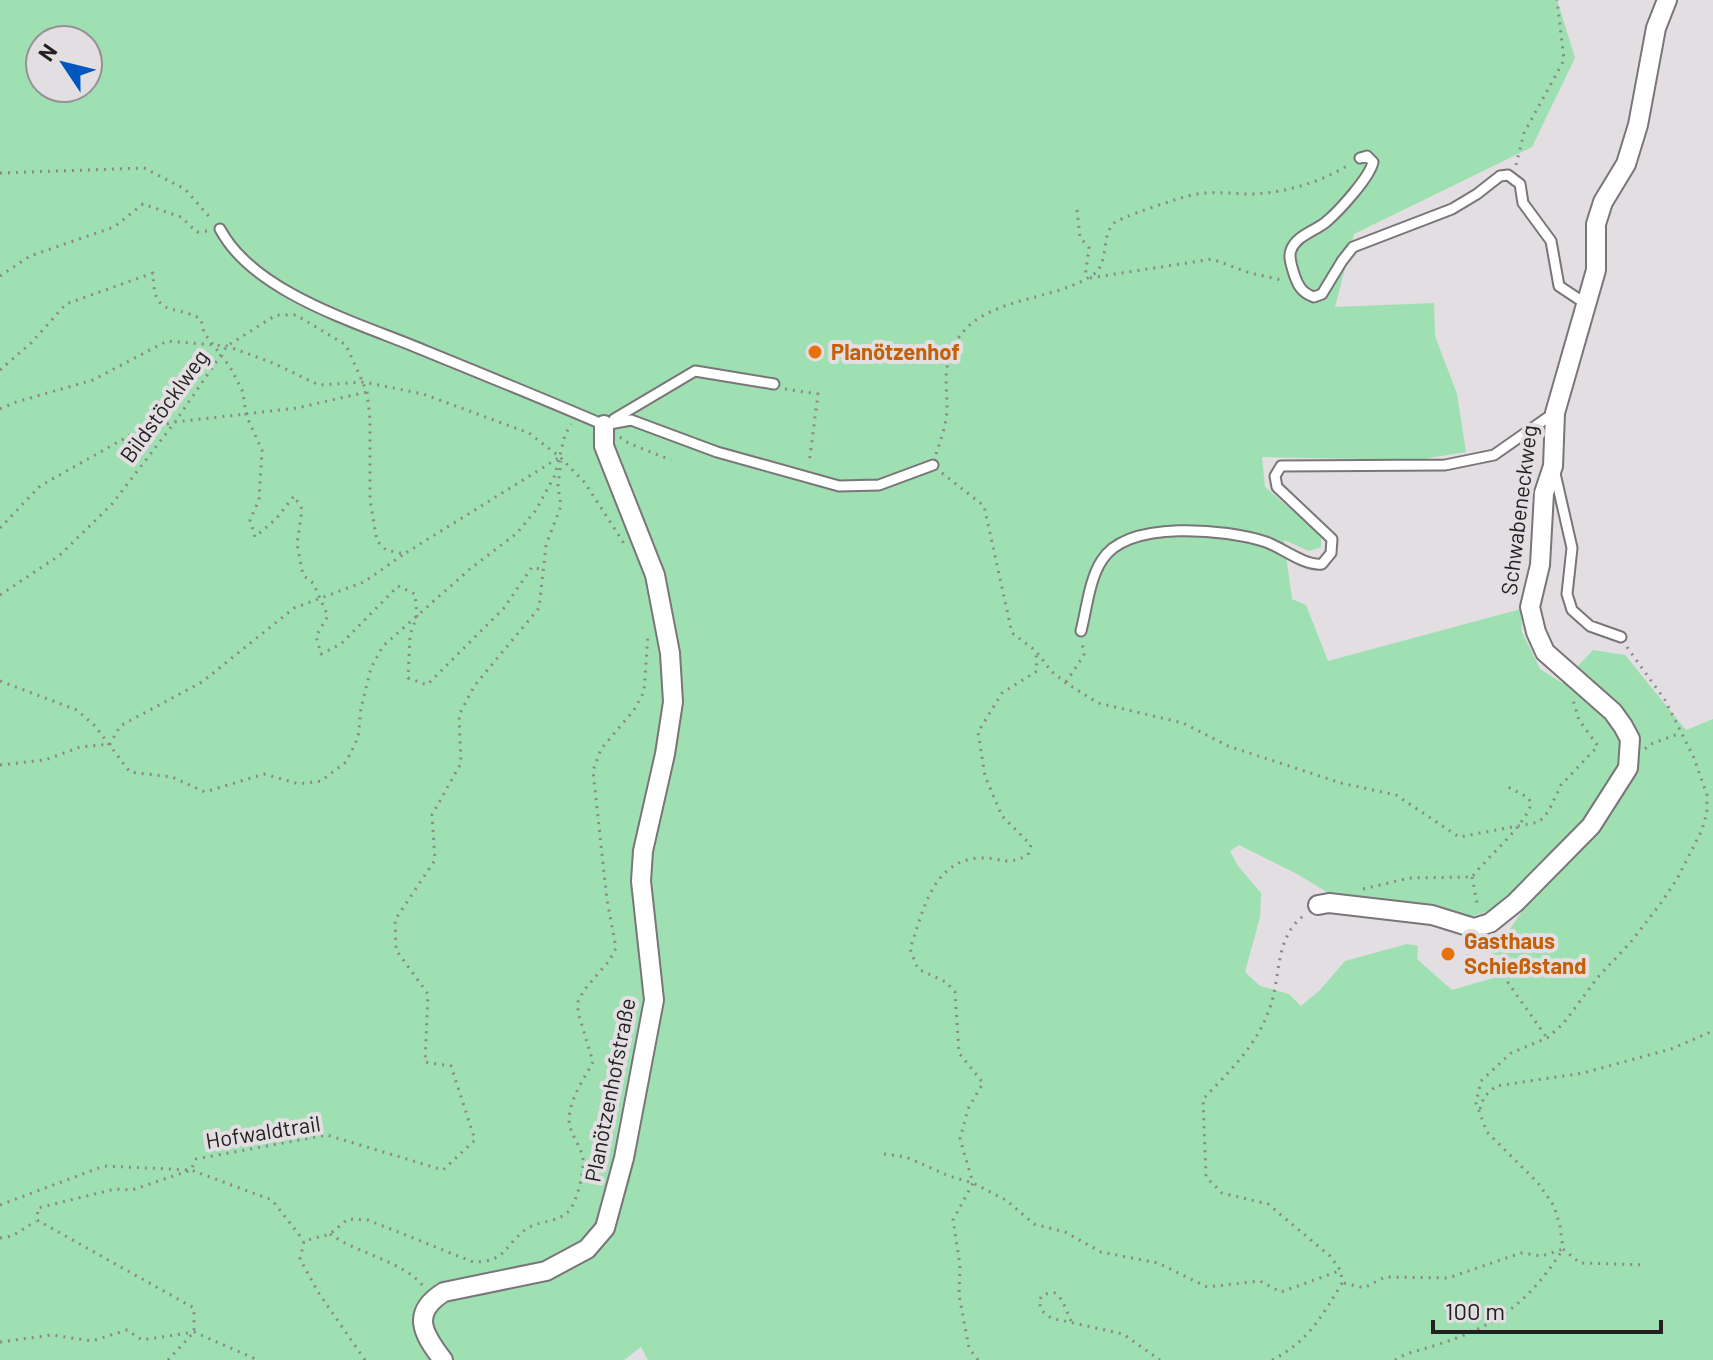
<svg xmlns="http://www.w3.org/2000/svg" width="1713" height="1360" font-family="Barlow,sans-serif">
<rect width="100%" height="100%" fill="#e2dee2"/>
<path fill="#9ee0b1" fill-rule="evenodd" d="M0,0H1557L1575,58L1532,147L1354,234L1335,307L1434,303L1435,336L1457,394L1466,452L1416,460L1262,457L1265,487L1321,535V547L1309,551L1284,540L1292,599L1306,605L1328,661L1521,609L1522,632L1540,669L1562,683L1593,650L1625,655L1686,730L1713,719V1360H648L641,1347L624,1360H0ZM40,40H88V88H40ZM1239,845L1299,875L1335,897L1463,919L1498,908L1520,890L1525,907L1507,933L1489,946L1493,955L1506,956L1493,978L1452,990L1417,959L1418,946L1407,944L1345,961L1320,990L1301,1006L1289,994L1260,986L1245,972L1260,917L1261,893L1238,866L1230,851Z"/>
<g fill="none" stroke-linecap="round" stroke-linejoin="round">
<g stroke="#797579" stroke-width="13">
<path id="service" d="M1360,158L1367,156L1373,162C1370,177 1339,211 1326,222C1315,231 1297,235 1291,250C1288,257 1292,267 1294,274C1298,286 1302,293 1314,297L1322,294L1342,261L1353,247L1452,209L1477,194L1500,176L1508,175L1520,184L1523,203L1551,241L1559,286L1586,304
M220,229C255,295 363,324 428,352C487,376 546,400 604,425L631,420L717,452L839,486L879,485L933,465
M614,419L695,371L774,384
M1554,469L1572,548L1567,594L1572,610L1590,626L1621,637
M1081,631C1087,608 1089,580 1102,560C1128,519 1226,529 1266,542C1283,548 1304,566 1322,564L1331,553L1332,539L1277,487L1275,476L1281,466L1445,465L1494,455L1554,413"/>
</g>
<g stroke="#797579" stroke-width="22">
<path id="minor" d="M1318,905L1329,903L1432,915L1474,928L1490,923L1515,903L1591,826L1628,768L1630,739L1623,726L1613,712L1545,652L1536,632L1530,607L1540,565L1544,493L1553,466L1555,413L1596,270V224L1603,202L1626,164L1638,125L1656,28L1667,0
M443,1360C423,1334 410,1313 444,1292L546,1271L587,1249L605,1228L624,1158L654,1000L641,881L643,851L665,754L673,702L670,653L655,575L604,446V425"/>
</g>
<path stroke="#8b888b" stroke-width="3" stroke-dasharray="2 6" stroke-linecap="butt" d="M1516,165L1524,133L1564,60L1557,0
M0,173L144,168L185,189L212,220
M1077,210L1080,237L1089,248L1085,277
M0,276L30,256L114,227L143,204L181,217L197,232L208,231
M1090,278L1212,259L1250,273L1282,280
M0,370L31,343L66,304L153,273C154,319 171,303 201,319L204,333L230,367L243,392L246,415L262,450L259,500L250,520L255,537L276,519L294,496L302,509L297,544L303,575L313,583L328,616L316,636L321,654L341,644L398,586L415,594L417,616L410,635L408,678L427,685L504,608L532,567L544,570
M785,389L818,394L809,464
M0,409L16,402L93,380L167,341L227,346L273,363L319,385L364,382L423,394L529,433L560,457L585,483L625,545
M620,437L628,443L671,460
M936,454C941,439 947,423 947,407C947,391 944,375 949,359C967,293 1049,306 1094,274C1109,263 1101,238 1113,224C1118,218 1181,197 1192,195C1210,191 1228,193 1246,194C1282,194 1320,183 1350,164
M942,473L984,506L1012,633L1036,651L1051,671L1066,683L1098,703L1183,723L1228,746L1341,783L1396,795L1459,837L1539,822L1548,812L1561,785L1598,746L1579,720L1573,700
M0,528L40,486L134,433L175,422L297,408L367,392
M0,595L60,555L112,504L175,422L227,346L276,315H296L346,345L367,392L370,419V500L377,541L386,550L404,554L560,457
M1627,647L1665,700L1694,758L1707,795V812L1702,830L1677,879L1661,903L1630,943L1598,977L1563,1024L1547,1038L1511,1053L1481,1081L1476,1103L1487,1132L1538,1183L1554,1206L1560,1226L1563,1249L1580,1263L1645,1265
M0,681L77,710L95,726L130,772L172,777L205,792L264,774L299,784L321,781L346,762L358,738L361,708L371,668L383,646L470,569L517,533L536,510L555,475L565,435L571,424
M1066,682L1084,655L1082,642
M1645,749L1651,744L1681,733
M0,765L45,760L80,747L110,744L120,726L202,682L294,608L364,582L404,554
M1472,877L1478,908
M1363,889L1409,878L1472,877C1490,854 1521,830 1531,805L1529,798L1508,787
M1476,946L1466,949L1473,967H1497L1547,1038
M1480,1109L1484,1097L1496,1086L1583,1073L1671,1049L1713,1031
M884,1154L906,1157L949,1176L973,1183L1006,1200L1034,1224L1065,1232L1101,1252L1158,1263L1207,1287L1260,1281L1281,1292L1339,1271
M0,1205L104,1166L191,1170L272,1200L304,1241
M330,1234C358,1254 403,1261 423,1286
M0,1238L12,1236L36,1221
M1344,1283L1364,1288L1385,1277L1448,1278L1521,1253L1542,1256L1563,1249
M1071,1321L1062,1300L1055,1293L1044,1294L1039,1300L1041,1310L1051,1318L1123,1334L1160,1360
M0,1342L52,1335L92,1341L127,1330L142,1340L194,1332L258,1360
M168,1360L194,1332V1308L37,1220L38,1208L115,1189L132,1190L191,1170L196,1159L327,1135L443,1170L475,1140L451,1066L425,1062L428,994L396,950L395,920L435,860L432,815L461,763L459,715L475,685L539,608L546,545L561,506L558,486L561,461
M365,1360L318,1292L300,1259L304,1241L330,1234L348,1219L368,1220L473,1262C508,1262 504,1244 528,1228C539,1221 558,1222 568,1212C577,1203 584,1172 583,1159C581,1145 569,1134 569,1119C570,1098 584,1079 593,1062L578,1012V1002L584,990L609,961L616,948L607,900L593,771L601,749L634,710L644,692L648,633
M978,1360L969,1348L959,1295L960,1265L953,1220L973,1183L960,1139L968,1109L983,1083L959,1053L955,992L946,982L918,969L910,949C923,912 932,860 980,858C1003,857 1004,867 1028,855L1031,845L1002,816L985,776L978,732L1002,693L1037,671L1036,652
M1272,1360C1308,1342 1322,1316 1342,1283L1341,1271L1330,1256L1268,1204L1222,1193L1206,1177L1203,1099C1228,1073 1257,1045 1269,1010C1282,977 1273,937 1306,914
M1395,1360L1406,1354C1480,1333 1520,1317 1563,1249"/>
<use href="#service" stroke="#fff" stroke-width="9"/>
<use href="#minor" stroke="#fff" stroke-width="18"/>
</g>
<g fill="#e8710a" stroke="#e2dee2" stroke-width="3">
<circle cx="815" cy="352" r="8"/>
<circle cx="1448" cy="954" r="8"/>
</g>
<g text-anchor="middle" stroke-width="8" stroke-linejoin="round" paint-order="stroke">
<g font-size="22" font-weight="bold" fill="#c56008" stroke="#e2dee2" text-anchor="start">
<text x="831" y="360">Planötzenhof</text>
<text x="1464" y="949">Gasthaus<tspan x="1464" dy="25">Schießstand</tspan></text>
</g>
<g font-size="22" fill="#222021" stroke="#e2dee2">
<text transform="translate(164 406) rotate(-54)" y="8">Bildstöcklweg</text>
<text transform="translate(1519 510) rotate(-83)" y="8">Schwabeneckweg</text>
<text transform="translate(610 1090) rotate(-79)" y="8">Planötzenhofstraße</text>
<text transform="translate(263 1132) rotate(-9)" y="8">Hofwaldtrail</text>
</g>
</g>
<g transform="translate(64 64) rotate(305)"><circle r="38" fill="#e2dee2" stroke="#959295" stroke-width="2"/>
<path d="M0-6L14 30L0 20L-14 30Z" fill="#0057c0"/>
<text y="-12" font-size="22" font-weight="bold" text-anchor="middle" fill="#222021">N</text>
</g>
<path d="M1433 1320v12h228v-12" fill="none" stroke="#222021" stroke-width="4"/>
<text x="1445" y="1320" font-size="24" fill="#222021" stroke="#e2dee2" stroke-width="6" paint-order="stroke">100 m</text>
</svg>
